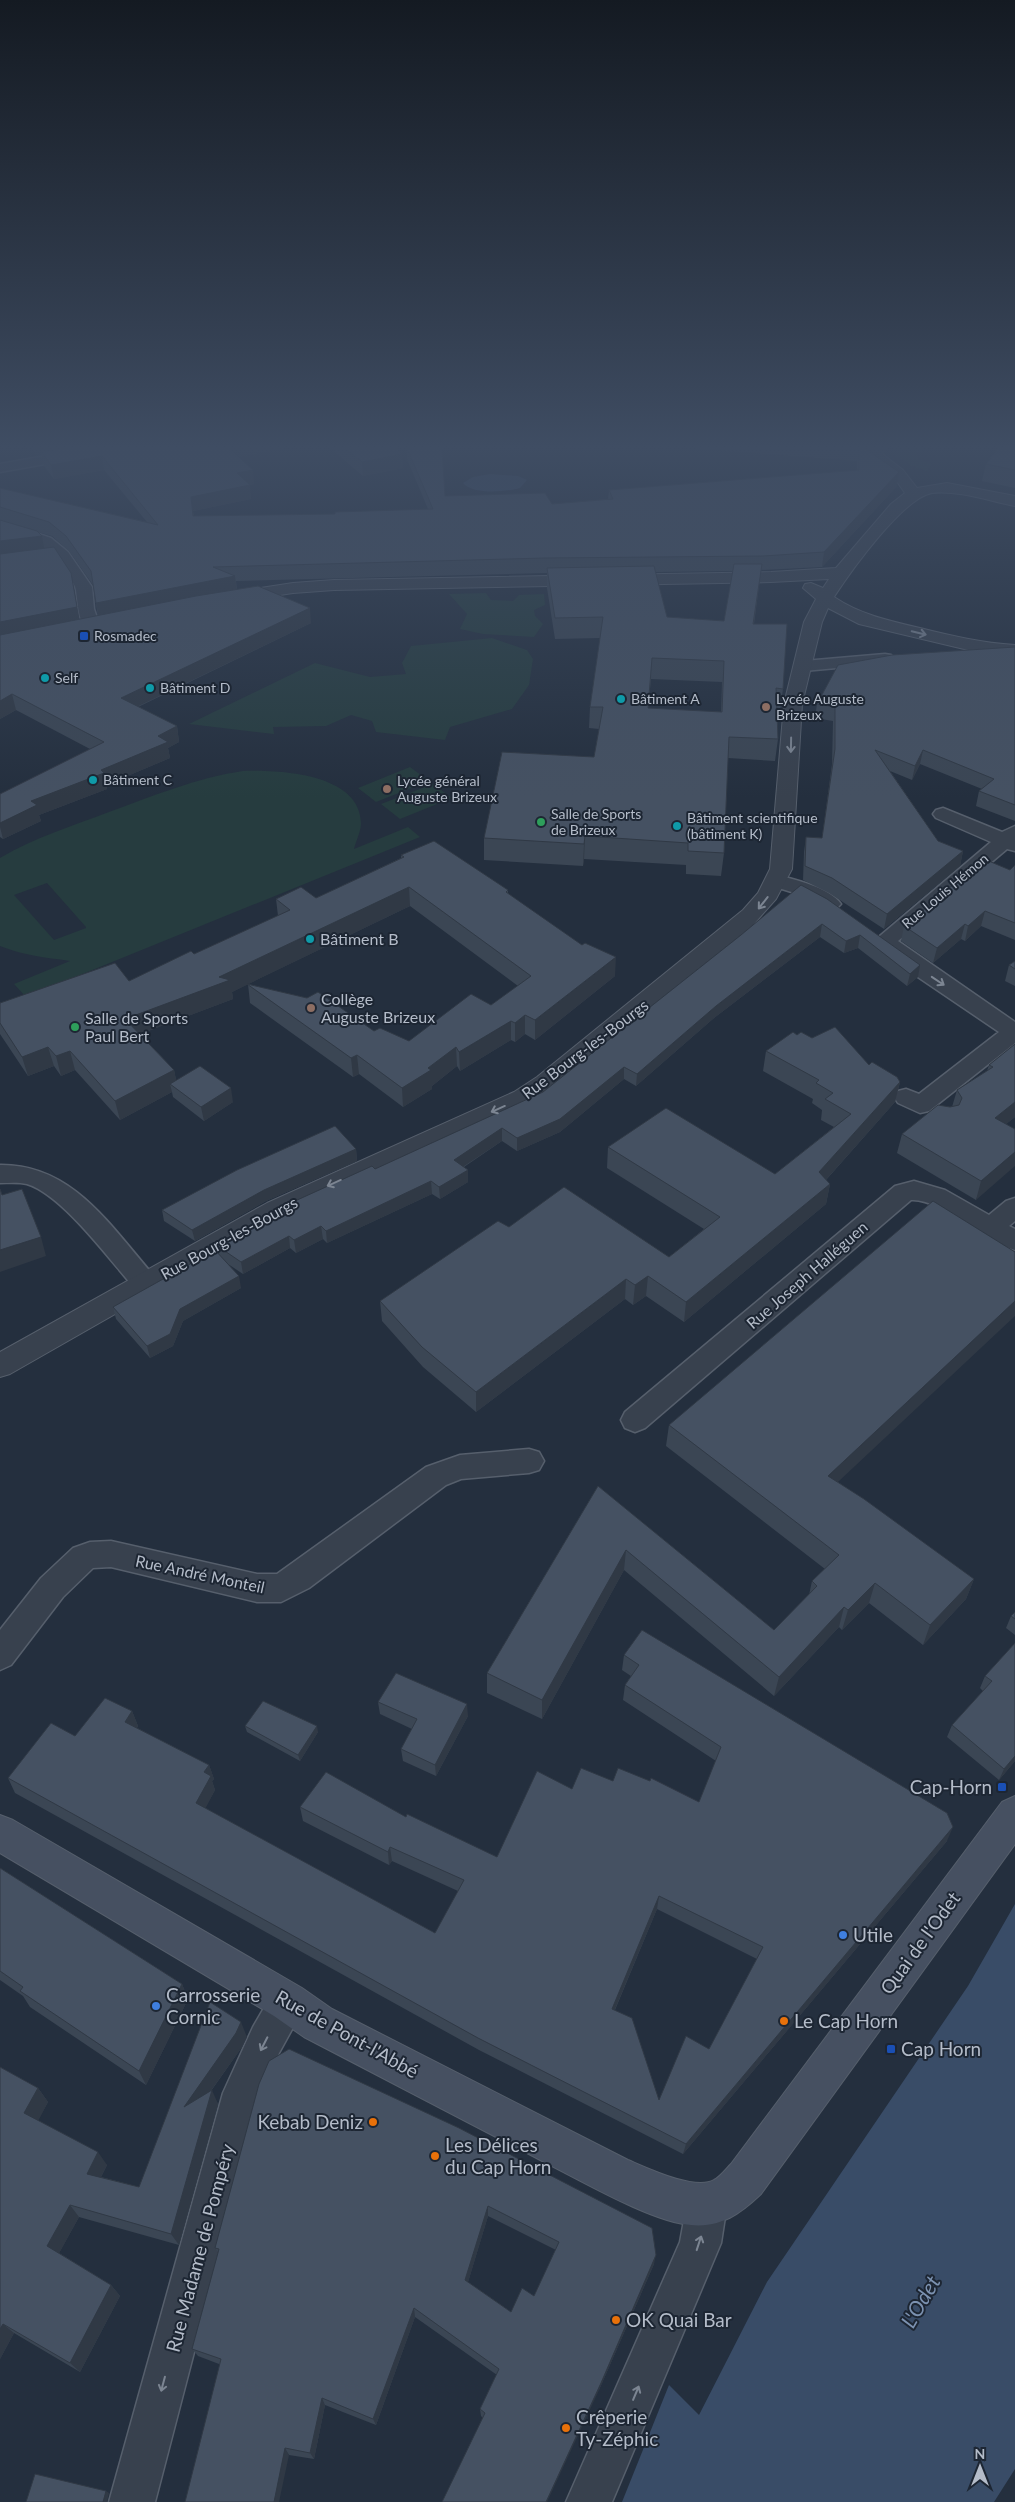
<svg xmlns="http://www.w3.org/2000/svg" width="1015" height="2502" font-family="Lato,sans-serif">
<rect width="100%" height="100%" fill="#242f3e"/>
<path fill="#263c3f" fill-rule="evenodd" d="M898,448H925L916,455L921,460L932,464L927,471L910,465L898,456Z
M486,593L491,600L513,601L519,595L544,594L545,605L534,610L535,616L543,624L534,637L483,634L460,629L467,614L449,594Z
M492,638L527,650L533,659L529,685L512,709L450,727L445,740L376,732L372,721L351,715L326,726L273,727L274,734L189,724L315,663L370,677L406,674L402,663L411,646Z
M410,767L429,781L376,802L358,788Z
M243,771C278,770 360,773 361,823C361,832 356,840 354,849L408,827L420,837L26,997L14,984L70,961C44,957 25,956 0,946V858C34,838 72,826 109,812C153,796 196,778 243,771ZM47,883L86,927V928L54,940L14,895Z
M433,784L452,798L400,819L381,804Z"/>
<path fill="#394c67" d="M490,474L518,476L527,480L520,488C506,492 473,495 463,483L473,477Z
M1015,1904V2469L994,2502H622L669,2385L699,2415L767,2282L968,1986Z"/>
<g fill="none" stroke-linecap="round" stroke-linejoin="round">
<g stroke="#565f6c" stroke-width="3">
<path id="minor" d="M90,448H120L113,452L0,472V464Z
M0,521L51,538L68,552L92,587L94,609L100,627L98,631H86C78,618 78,604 76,590C75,584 70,578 66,573C46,543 33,542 0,531Z
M885,654L891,655L894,659L891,663L804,671L798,670L795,666L798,662L804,661Z
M943,808L1002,832L1015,826V851L1007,849L898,941L1015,1022V1043L929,1111L920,1113L898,1103L894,1097L898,1091L906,1089L919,1094L999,1032L909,971L874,941L991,842L936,818L933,814L936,810Z
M776,875C794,879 830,888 841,904L837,908L830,910L823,908L798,894L769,885L766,881L769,877Z
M0,1165C73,1164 111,1227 155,1277L159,1284L155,1291L146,1294L137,1291C111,1262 63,1195 27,1184C18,1182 9,1183 0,1183Z
M914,1181L945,1190L989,1215L1006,1201L1015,1198V1221L1009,1226L1015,1229V1250C984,1241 940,1198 911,1200L645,1428L635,1432L625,1428L621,1420L625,1412L895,1186Z
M529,1449L539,1452L544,1461L539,1470L529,1473L461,1479L446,1485L309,1588L281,1602H257L111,1567L93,1568L63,1597L11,1665L0,1670V1630L41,1578L73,1548L90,1542L111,1541L257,1574H277L426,1467L460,1455Z
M288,1983L301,1989L307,2002L279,2053L261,2095L155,2502H109L223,2093L253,2027L275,1989Z
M707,2184L721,2190L727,2204L721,2243L612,2502H566L680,2242L687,2204L693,2190Z"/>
</g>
<g stroke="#565f6c" stroke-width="2">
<path id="tertiary" d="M870,448H885L881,453L903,470L917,488L947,483L1015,496V506C989,501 959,490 932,493C903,498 851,571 834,597C861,615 890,621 920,628C952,636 982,643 1015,645V655L981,653L859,624L828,608L822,622L802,704L792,869L776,899L752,926L555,1089L532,1104L285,1217L10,1374L0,1377V1352L267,1203L514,1092L537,1077L743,910L758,893L770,869L784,704L804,622L816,599L803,588L805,584L811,583L823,588L829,579L771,582L334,590L293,593L234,602L228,601L225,597L228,593L293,583L334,580L771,572L836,568L891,504L905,493L893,476L874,464L866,453Z"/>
</g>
<g stroke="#565f6c" stroke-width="2">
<path id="secondary" d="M1015,1796V1844L761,2194C741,2213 721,2228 691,2225C652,2222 582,2181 546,2163C465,2121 385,2079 304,2037L274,2016L0,1853V1815L13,1820L302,1988L332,2009L628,2160C647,2168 695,2191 714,2180C720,2177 726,2169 731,2164L1002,1802Z"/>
</g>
<use href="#minor" fill="#38414e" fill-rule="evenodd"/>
<use href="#tertiary" fill="#38414e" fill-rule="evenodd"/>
<use href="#secondary" fill="#465061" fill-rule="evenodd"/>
</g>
<path fill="#3b4654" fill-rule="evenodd" d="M31,448H284L239,457L254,484L249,485L251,499L193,511L194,516L335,514L428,509L407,459V448H451H442L445,496L552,504L608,499L609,490L857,470V461L691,448H859L897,486L822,567L761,570L754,624L783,689L780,710H777L778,739L775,761L728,758L724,853L721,876L686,874V865L584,859L583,866L484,860V838L594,757L599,729L589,728L590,707L600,638L555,639L547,588V573L236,581L237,590L311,623L138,707L177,726L179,742L168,748L170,758L106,785L107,789L39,815L41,821L3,839L0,837V794L90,749L16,710L0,719V488L147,522L104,470L54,479L44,466L42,455L37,456ZM38,532L52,536L69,551L93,585L98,616L79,619L71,573L45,549L42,536ZM733,571L724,621L667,617L655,572ZM651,679L722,682L721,712L648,708Z
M330,448H396L402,454L403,468L363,476Z
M1015,448V488L982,481L986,464Z
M1015,647V821L976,806L979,791L982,789L920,764L912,780L890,771L938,841L963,851L960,866L884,929L829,893L803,880L804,852L806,837L822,838L832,764L833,721L815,718L817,704Z
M401,855L508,890V893L615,976L535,1040L525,1034L515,1042L511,1040L460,1071L457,1066L432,1086V1089L403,1107L359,1074L353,1077L250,1003L248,984L232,992L233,999L140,1034L174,1070L176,1080L233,1102L204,1121L173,1097L172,1092L120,1120L75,1070L61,1076L54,1066L28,1076L0,1034V1023L129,981L194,954L278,916L276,899L316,898L401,858ZM410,906L518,986L491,1005L409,1041L374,1031L307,998L248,984Z
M1015,865V940L981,926L965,941L961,939L933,963L901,941L904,926L1010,870Z
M801,885L918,977L907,986L858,948L844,953L820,937L714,1018L636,1086L624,1079L560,1132L517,1151L502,1141L464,1167L468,1170V1182L440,1199L432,1194L327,1243L323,1239L296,1253L290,1248L243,1274L228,1264L241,1288L183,1321L173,1346L150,1358L116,1319L113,1307L217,1252L216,1245L375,1169L543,1092L741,935Z
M1015,961V986L1005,981L1009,965Z
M797,1035L812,1038L869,1065L900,1082L895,1102L826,1180L830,1184L826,1204L684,1322L646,1296L633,1305L625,1299L476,1412L423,1367L382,1321L380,1301L509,1227L669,1257L704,1229L607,1168L608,1147L775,1174L834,1127L821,1120L822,1110L812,1103L813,1099L763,1071L766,1051Z
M1015,1044V1117L1006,1124L976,1200L897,1153L902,1134L950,1107H952L957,1090L987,1071L989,1065Z
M356,1149L357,1161L266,1201L195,1241L164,1221L162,1210Z
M669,1425L838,1482L974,1579L966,1599L923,1645L869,1603L842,1630L839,1627L774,1696L624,1570L542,1719L487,1693V1673L598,1486L774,1630L809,1595L812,1581L825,1569L666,1446Z
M1015,1612V1635L1006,1628L1011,1616Z
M1015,1643V1761L999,1780L947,1737L952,1725L983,1691L980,1688L985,1676Z
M624,1655L947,1841L683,2154L479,2050L15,1793L8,1778L75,1736L132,1711L138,1726L137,1728L209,1765L214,1779L212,1781L215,1790L205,1808L435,1933L458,1891L392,1861L389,1865L303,1821L300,1807L406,1817L497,1857L572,1789L613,1781L699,1802L716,1761L623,1700L625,1685L631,1676L622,1670ZM657,1909L757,1959L709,2049L659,2100L615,2010Z
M378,1702L468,1716L436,1776L403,1761L401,1749L412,1729L380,1714Z
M245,1726L318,1732L300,1761L247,1732Z
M0,1868L182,1984L188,1999L146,2085L30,2007L23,1996L0,1980Z
M247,2037L242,2047L211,2091L218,2104L179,2245L79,2217L59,2253L111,2285L120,2296L80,2372L14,2333L0,2359V2067L38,2088L48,2102L38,2120L107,2165L101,2177L139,2187Z
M259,2084L654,2264L599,2390L483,2418L481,2416L480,2409L497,2375L415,2317L376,2425L325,2405L314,2459L289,2455L219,2364L198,2356L192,2349L218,2252L215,2248ZM488,2216L556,2250L534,2296L511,2312L468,2282Z"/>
<path fill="#303945" d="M35,448H80L42,452V455L37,456Z
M227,448H284L228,459Z
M402,454L403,468L363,476L362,462Z
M102,456L104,470L54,479L51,465Z
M253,470L254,484L239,487L237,473Z
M899,472L897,486L822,567L824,552Z
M250,485L251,499L193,511L191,497Z
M42,536L45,551L0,556V541Z
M71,573L80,622L0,638V622Z
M235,576L237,591L99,618L96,603Z
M310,608L311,623L124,713L121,698Z
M12,694L16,710L0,719V701Z
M177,726L179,742L168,748L170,758L106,785L107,789L39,815L41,821L3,839L0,827V823L31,801L101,770L158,736Z
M923,750L920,764L912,780L915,766Z
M585,836L584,859L583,866L584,844Z
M963,851L960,866L884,929L887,914Z
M409,887L410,906L232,992L233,999L130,1038L125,1019L219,977Z
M985,911L981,926L965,941L968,926Z
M822,924L820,937L714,1018L636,1086L637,1074L716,1006Z
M965,924L961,939L933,963L937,948Z
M860,935L858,948L844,953L846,941Z
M616,957L615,976L535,1040V1020Z
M920,965L918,977L907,986L910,974Z
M525,1015V1034L515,1042V1023Z
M511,1021V1040L460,1071L459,1052Z
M48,1047L54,1066L28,1076L22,1057Z
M456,1047L457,1066L432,1086V1089L403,1107L402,1088Z
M70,1051L75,1070L61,1076L56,1056Z
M357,1055L359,1074L353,1077L351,1058Z
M624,1067V1079L560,1132L517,1151V1138Z
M174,1070L178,1089L170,1084L172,1092L120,1120L115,1101Z
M900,1082L895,1102L815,1192L819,1172Z
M231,1088L233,1102L204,1121L201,1107Z
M1015,1102V1117L989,1138L995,1118Z
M502,1128V1141L455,1172L454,1160Z
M356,1149L357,1161L266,1201L195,1241L192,1230L264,1190Z
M1015,1152V1166L976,1200L981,1181Z
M468,1170V1182L440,1199L439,1187Z
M431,1181L432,1194L327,1243L326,1231Z
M830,1184L826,1204L684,1322L686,1302Z
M321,1226L323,1239L296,1253L294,1240Z
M289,1236L290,1248L243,1274L241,1262Z
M41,1237L46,1256L0,1272V1250Z
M239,1276L241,1288L183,1321L173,1346L150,1358L147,1346L180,1309Z
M648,1276L646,1296L633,1305L635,1285Z
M626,1279L625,1299L476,1412V1392Z
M1015,1301V1316L823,1496L828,1476Z
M626,1550L624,1570L542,1719V1700Z
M974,1579L966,1599L923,1645L930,1625Z
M875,1583L869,1603L842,1630L848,1610Z
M844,1607L839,1627L774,1696L779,1677Z
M467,1704L468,1716L436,1776L435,1765Z
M132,1711L138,1726L130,1737L125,1722Z
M317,1726L318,1732L300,1761L298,1755Z
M1015,1756V1761L999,1780L1004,1769Z
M209,1765L214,1779L212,1781L215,1790L201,1817L196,1803L204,1772Z
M953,1827L947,1841L683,2154L686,2144Z
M390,1847L392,1861L389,1865L388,1852Z
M659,1896L657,1909L610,2021L612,2009Z
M182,1984L188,1999L146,2085L139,2071Z
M241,2022L247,2037L242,2047L190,2120L184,2107Z
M38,2088L48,2102L35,2127L24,2113Z
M212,2090L218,2104L179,2245L171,2234Z
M98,2152L107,2165L96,2187L87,2174Z
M70,2205L79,2217L57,2257L47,2246Z
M488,2206V2216L466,2289L465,2280Z
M656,2255L654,2264L599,2390L547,2502H546Z
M111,2285L120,2296L80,2372L70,2363Z
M414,2308L415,2317L376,2425L373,2419Z
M3,2324L14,2333L0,2359V2329Z
M322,2398L325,2405L314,2459L310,2453Z
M285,2448L289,2455L279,2502H274Z
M106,2491L109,2493L107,2502H103Z"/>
<path fill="#455162" stroke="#303945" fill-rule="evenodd" d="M67,448H229L253,470L237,473L250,485L191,497L193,516L335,514V512L433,509L407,448H442L445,496L545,493L552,504L613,499L609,490L859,470V448H864L899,472L824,552L763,556L545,558L213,567L235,576L96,603L91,571L66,536L49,522L0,507V488L158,525L102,456L51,465L42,452Z
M345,448H396L402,454L362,462Z
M998,448H1015V470L986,464Z
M0,520L37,531L42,536L0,541Z
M54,547L71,573L77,607L0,622V554Z
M734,564H762L753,624H787L783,689L776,688L778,739L729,737L724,853L688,851V843L585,836L584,844L484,838L502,752L594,757L603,707H590L603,617L555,618L547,568L654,566L667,617L724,621ZM652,658L724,661L722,712L648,708Z
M258,586L310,608L121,698L177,726L158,736L168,742L101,770L104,773L31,801L37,805L0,823V794L104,742L12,694L0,701V635L196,596Z
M1015,647V805L979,791L994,779L923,750L915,766L875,750L938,841L963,851L887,914L832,878L805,866L806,837L822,838L835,749V707L817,704L838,665L892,655Z
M434,841L508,890L506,892L582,945L585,943L616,957L535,1020L525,1015L515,1023L511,1021L459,1052L456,1047L428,1068L431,1070L402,1088L357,1055L351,1058L247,984L307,998L318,992L374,1031L380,1028L409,1041L471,994L491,1005L531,976L409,887L219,977L230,980L125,1019L174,1070L115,1101L70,1051L56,1056L48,1047L22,1057L0,1023V1003L115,963L129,981L191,951L194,954L290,910L276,899L301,887L316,898L404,857L401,855Z
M984,859L1010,870L1015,865V923L985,911L968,926L965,924L937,948L904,926Z
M801,885L827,899L920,965L910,974L860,935L846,941L822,924L716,1006L637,1074L624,1067L560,1119L517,1138L502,1128L454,1160L468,1170L439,1187L431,1181L326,1231L321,1226L294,1240L289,1236L241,1262L216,1245L284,1206L372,1166L375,1169L543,1092L741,935Z
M1015,961V969L1009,965Z
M835,1027L869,1065L872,1062L897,1077L900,1082L819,1172L830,1184L686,1302L648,1276L635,1285L626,1279L476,1392L422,1347L380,1301L498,1221L509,1227L564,1187L669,1257L720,1217L608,1147L666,1108L775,1174L851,1114L825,1099L833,1093L816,1083L819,1080L766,1051L793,1032L797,1035L801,1032L812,1038Z
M1015,1044V1102L995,1118L1015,1129V1152L981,1181L902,1134L938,1105L950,1107L959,1105L962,1098L957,1090L993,1067L989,1065Z
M200,1066L231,1088L201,1107L170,1084Z
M335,1126L356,1149L264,1190L192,1230L162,1210L237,1170Z
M0,1189L2,1195L22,1189L41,1237L0,1250Z
M933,1201L1015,1252V1301L828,1476L864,1499L974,1579L930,1625L875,1583L848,1610L844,1607L779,1677L626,1550L542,1700L487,1673L598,1486L774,1630L817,1586L812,1581L839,1555L669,1425Z
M215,1250L239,1276L180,1309L170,1334L147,1346L113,1307Z
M1015,1612V1619L1011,1616Z
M642,1630L947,1813L953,1827L686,2144L478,2038L8,1778L51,1723L75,1736L105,1698L132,1711L125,1722L209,1765L204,1772L211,1776L196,1803L435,1933L464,1880L390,1847L388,1852L300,1807L326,1772L406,1817L407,1814L497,1857L537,1771L572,1789L581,1768L613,1781L618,1768L650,1781L651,1778L699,1802L721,1747L625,1685L639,1665L624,1655ZM659,1896L763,1947L709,2049L686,2036L659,2100L632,2018L612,2009Z
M1015,1643V1756L1004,1769L952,1725L992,1681L985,1676Z
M396,1673L467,1704L435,1765L401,1749L417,1719L378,1702Z
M263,1701L317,1726L298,1755L245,1726Z
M0,1868L182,1984L139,2071L20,1991L23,1987L0,1971Z
M210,2002L241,2022L236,2033L184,2107L212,2090L171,2234L70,2205L47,2246L111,2285L70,2363L3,2324L0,2329V2067L38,2088L24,2113L98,2152L87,2174L139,2187Z
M289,2049L459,2128L652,2228L656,2255L601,2383L546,2502H442L485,2413L480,2409L499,2369L414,2308L373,2419L322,2398L310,2453L285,2448L274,2502H185L221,2359L192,2349L219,2249L215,2248L259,2084L269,2061ZM488,2206L559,2242L534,2296L522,2288L511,2312L465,2280Z
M35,2474L106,2491L103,2502H26Z"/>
<defs><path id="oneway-shaft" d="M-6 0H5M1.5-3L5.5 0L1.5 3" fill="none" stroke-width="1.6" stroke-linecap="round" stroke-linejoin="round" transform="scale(1.25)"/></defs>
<g stroke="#7c8592">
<use href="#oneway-shaft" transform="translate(919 633) rotate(13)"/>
<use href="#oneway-shaft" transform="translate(791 745) rotate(91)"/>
<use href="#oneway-shaft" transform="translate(763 903) rotate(128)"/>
<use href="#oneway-shaft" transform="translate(938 981) rotate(34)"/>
<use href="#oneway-shaft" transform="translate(498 1109) rotate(156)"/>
<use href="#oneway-shaft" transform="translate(334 1183) rotate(156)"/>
<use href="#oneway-shaft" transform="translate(264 2044) rotate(117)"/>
<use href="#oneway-shaft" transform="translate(699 2243) rotate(-72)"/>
<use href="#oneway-shaft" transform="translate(163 2384) rotate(105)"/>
<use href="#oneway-shaft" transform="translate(636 2393) rotate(-67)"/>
</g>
<linearGradient id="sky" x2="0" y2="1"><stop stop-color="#141a22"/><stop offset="0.56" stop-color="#3f4d63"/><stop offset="1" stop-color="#3f4d63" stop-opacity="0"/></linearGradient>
<rect width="1015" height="798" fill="url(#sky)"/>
<g fill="#1a4fb4" stroke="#1d2633" stroke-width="2">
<rect x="79" y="631" width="10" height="10" rx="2.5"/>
<rect x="997" y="1782" width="10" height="10" rx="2.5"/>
<rect x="886" y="2044" width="10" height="10" rx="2.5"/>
</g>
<g fill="#0f9aa8" stroke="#1d2633" stroke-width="2">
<circle cx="45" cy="678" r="5"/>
<circle cx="150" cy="688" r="5"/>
<circle cx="621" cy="699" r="5"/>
<circle cx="93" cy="780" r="5"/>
<circle cx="677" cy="826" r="5"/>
<circle cx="310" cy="939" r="5"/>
</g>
<g fill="#8d6e63" stroke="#1d2633" stroke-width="2">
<circle cx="766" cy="707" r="5"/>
<circle cx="387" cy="789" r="5"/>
<circle cx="311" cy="1008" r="5"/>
</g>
<g fill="#2e9e5b" stroke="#1d2633" stroke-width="2">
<circle cx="541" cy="822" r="5"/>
<circle cx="75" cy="1027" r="5"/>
</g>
<g fill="#3f7fe0" stroke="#1d2633" stroke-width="2">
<circle cx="843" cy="1935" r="5"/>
<circle cx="156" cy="2006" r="5"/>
</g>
<g fill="#e8710a" stroke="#1d2633" stroke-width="2">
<circle cx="784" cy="2021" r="5"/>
<circle cx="373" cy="2122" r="5"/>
<circle cx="435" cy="2156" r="5"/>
<circle cx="616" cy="2320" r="5"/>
<circle cx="566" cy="2428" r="5"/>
</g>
<g text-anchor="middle" stroke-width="4" stroke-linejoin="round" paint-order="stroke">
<g font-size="14" fill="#b4bcc9" stroke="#1d2633" text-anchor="start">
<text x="94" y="641">Rosmadec</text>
<text x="55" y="683">Self</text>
<text x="160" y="693">Bâtiment D</text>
<text x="631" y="704">Bâtiment A</text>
<text x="776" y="704">Lycée Auguste<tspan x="776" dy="16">Brizeux</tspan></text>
<text x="103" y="785">Bâtiment C</text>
<text x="397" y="786">Lycée général<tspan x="397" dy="16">Auguste Brizeux</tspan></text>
<text x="551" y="819">Salle de Sports<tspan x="551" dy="16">de Brizeux</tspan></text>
<text x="687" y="823">Bâtiment scientifique<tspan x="687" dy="16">(bâtiment K)</tspan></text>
</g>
<g font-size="14" fill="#b4bcc9" stroke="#1d2633">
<text transform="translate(945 891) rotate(-40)" y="5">Rue Louis Hémon</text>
</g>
<g font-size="16" fill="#b4bcc9" stroke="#1d2633" text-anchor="start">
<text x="320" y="945">Bâtiment B</text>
<text x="321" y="1005">Collège<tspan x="321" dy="18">Auguste Brizeux</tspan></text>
<text x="85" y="1024">Salle de Sports<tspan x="85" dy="18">Paul Bert</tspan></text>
</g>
<g font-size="16" fill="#b4bcc9" stroke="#1d2633">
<text transform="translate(585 1049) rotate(-37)" y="6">Rue Bourg-les-Bourgs</text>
<text transform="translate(229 1238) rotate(-29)" y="6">Rue Bourg-les-Bourgs</text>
<text transform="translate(807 1275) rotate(-41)" y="6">Rue Joseph Halléguen</text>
<text transform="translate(200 1574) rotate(12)" y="6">Rue André Monteil</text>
</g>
<g font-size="19" fill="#b4bcc9" stroke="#1d2633" text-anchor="start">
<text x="992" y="1794" text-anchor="end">Cap-Horn</text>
<text x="853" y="1942">Utile</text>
<text x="166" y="2002">Carrosserie<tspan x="166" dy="22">Cornic</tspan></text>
<text x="794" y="2028">Le Cap Horn</text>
<text x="901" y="2056">Cap Horn</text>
<text x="363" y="2129" text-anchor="end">Kebab Deniz</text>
<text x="445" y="2152">Les Délices<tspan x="445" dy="22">du Cap Horn</tspan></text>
<text x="626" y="2327">OK Quai Bar</text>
<text x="576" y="2424">Crêperie<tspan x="576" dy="22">Ty-Zéphic</tspan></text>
</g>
<g font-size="19" fill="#b4bcc9" stroke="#1d2633">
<text transform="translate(920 1943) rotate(-54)" y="7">Quai de l'Odet</text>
<text transform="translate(347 2034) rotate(29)" y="7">Rue de Pont-l'Abbé</text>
<text transform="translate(200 2248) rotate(-75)" y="7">Rue Madame de Pompéry</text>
</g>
<g font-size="21" font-style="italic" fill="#7c92b1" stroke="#1d2633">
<text transform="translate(921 2302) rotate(-60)" y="7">L'Odet</text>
</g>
</g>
<g transform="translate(980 2467)" stroke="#1d2633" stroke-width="4" paint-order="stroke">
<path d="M0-4L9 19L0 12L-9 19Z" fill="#b4bcc9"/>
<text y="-8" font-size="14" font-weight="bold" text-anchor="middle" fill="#b4bcc9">N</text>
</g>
</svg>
